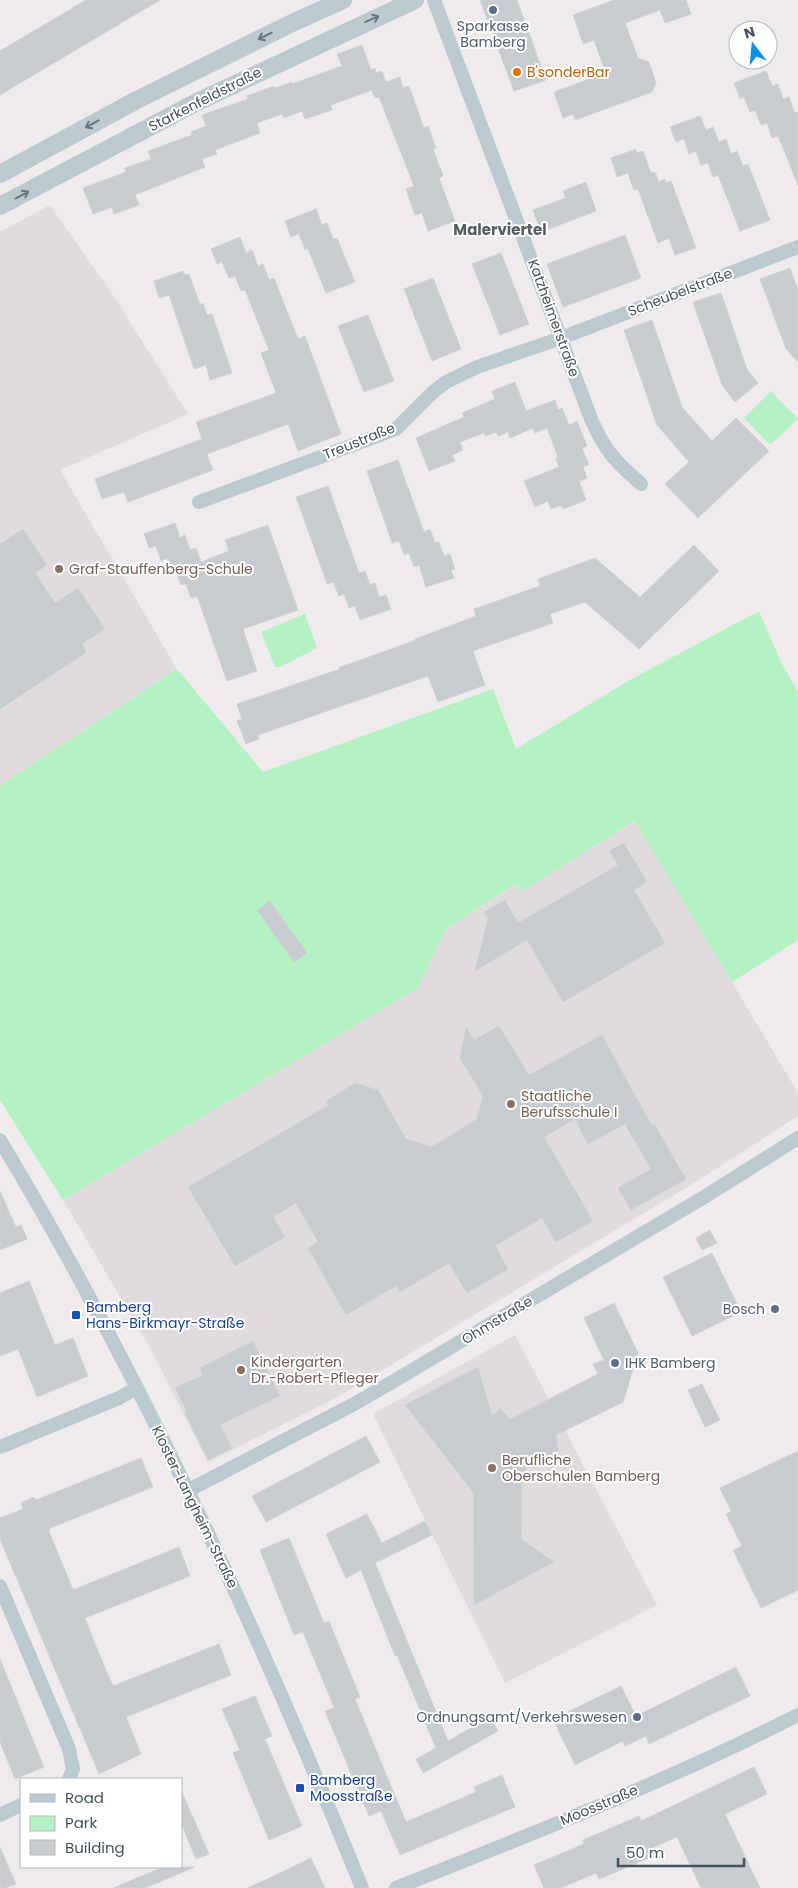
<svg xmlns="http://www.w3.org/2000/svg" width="798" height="1888" font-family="Poppins,sans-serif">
<rect width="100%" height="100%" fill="#efebec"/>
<path fill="#e0dcde" d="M50,205L115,298L188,414L60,470L177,669L0,786V232Z
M636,821L798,1093V1116L699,1180L336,1398L208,1462L147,1342L63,1200L418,988L446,929L517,884L522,891Z
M515,1335L657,1605L505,1683L373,1414Z"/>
<path fill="#b4f2c3" d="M771,391L798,419L770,445L744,418Z
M759,611L781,662L798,692V940L732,982L635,821L521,892L516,884L446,929L418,988L63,1200L0,1100V786L177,669L263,772L493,689L516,749L628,681Z
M305,614L317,648L280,667H275L261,632Z"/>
<path fill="#c8ccd1" stroke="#cfd3d8" d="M86,0H160L0,95V51Z
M480,0H517L546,80L514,91Z
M614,0H686L691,14L665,23L660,10L625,23L638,58L649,62L656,83L652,92L575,120L573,114L563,118L554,92L606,73L594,40L583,44L573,15Z
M362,45L371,70L375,68L376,73L382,71L386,82L400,77L403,88L409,86L424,128L428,126L436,148L433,149L443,176L439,178L455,221L428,231L422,213L415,215L406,189L414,186L379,97L375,98L372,90L331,105L332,110L305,119L302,111L284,118L282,114L257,123L260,133L215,150L217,154L202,159L205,167L135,195L139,205L114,214L112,207L93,214L83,188L126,172L125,168L151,159L148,151L192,135L191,132L206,126L202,115L248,99L247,96L274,86L275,88L292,82V84L342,66L337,54Z
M766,71L772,86L778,84L783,99L789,97L795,113L798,112V185L778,136L772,138L767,123L761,125L755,110L750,112L744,97L740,99L734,83Z
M700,116L706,130L713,127L719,142L726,139L731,154L737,151L743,166L748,164L770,220L740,231L718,175L713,177L708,163L701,165L696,151L689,154L684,139L676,142L670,127Z
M636,149L637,153L643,151L651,173L655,172L659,182L665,179L666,183L671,181L696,248L675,255L669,238L658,243L638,189L634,190L628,173L617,177L611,158Z
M586,182L596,211L541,232L533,210L566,198L563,191Z
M316,209L322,225L327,223L333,239L337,238L355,282L326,293L308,249L305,250L299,234L291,237L285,221Z
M625,235L641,278L563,307L547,264Z
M240,237L246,253L252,250L258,266L263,264L269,280L274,278L298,339L305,336L341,434L298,451L288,424L207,454L213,470L128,502L124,492L102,499L95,479L202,439L196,422L276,393L261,353L269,350L245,290L241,291L235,276L229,278L222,262L217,264L211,249Z
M501,253L529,324L500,335L472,264Z
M790,268L798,290V362L786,349L760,279Z
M183,271L184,275L189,274L200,305L203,303L207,315L212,314L232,373L210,380L206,365L194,369L169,295L159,298L154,281Z
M433,278L461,349L432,361L404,289Z
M721,293L747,369L758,383L735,402L722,385L693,302Z
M368,315L394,381L364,392L338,326Z
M652,320L682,407L712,441L736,418L769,451L698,518L665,484L689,462L657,425L624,330Z
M515,382L526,411L555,400L558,410L562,408L569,425L577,421L587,446L582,448L589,465L583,467L587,478L579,481L586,500L563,509L561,505L551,509L548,501L535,507L524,481L559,467L556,458L558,457L547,428L535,433L533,428L510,438L508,432L498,436L496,432L485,436L484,433L460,442L463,450L452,455L455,461L429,471L416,438L464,417L462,413L495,399L492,391Z
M398,460L424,532L430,529L435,543L439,542L444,556L450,554L455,569L451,570L454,578L426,587L419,565L414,567L409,553L404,555L399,541L392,543L367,471Z
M328,486L359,573L365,571L370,585L375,583L379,597L386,595L391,609L360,620L355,606L349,608L344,594L339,596L333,582L327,584L296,497Z
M175,523L180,538L185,535L190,550L196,548L201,562L229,551L225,540L268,525L298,610L243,629L257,671L227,681L197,596L191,598L186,584L181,585L176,571L172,572L167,558L161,561L156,546L149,548L144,534Z
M23,529L47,565L35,573L55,603L78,588L105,629L82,644L87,652L0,709V544Z
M694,545L719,571L639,649L585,602L550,614L553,623L473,651L485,685L438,702L428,676L258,735L259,739L246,744L237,721L242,719L237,704L340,669L338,668L416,640L415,639L476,616L474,609L540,586L538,579L595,558L640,597Z
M624,843L647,882L634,890L665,943L563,1002L527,940L475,971L488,918L484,912L505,900L518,923L618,865L609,851Z
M270,901L307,953L294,962L257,910Z
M499,1026L529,1075L602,1035L652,1126L654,1124L686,1179L631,1210L618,1188L651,1169L625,1124L588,1144L575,1119L544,1137L593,1221L556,1242L542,1218L495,1246L508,1269L467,1293L449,1263L400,1292L396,1286L346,1315L308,1248L318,1242L296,1203L273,1217L285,1237L235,1266L188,1187L329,1105L326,1101L355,1083L378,1090L406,1139L432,1147L477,1119L483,1096L460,1058L466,1027L474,1040Z
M0,1191L16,1227L21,1225L27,1239L0,1250Z
M710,1230L717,1243L702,1250L696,1238Z
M712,1253L741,1312L692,1336L663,1277Z
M29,1281L55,1345L73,1338L88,1376L37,1397L18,1349L0,1356V1293Z
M614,1303L638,1353L623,1402L556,1435L559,1460L528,1463L522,1479L521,1539L554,1562L474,1605L473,1492L405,1405L478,1367L492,1416L500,1408L510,1419L598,1374L593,1364L604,1360L584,1318Z
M253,1341L280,1396L220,1425L232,1448L208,1460L185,1413L187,1412L175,1388L203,1375L200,1368Z
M702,1384L720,1420L705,1427L688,1390Z
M366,1436L380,1462L266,1522L252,1496Z
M798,1451V1590L761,1608L733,1550L742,1546L726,1514L731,1511L720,1488Z
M141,1458L153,1487L48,1529L73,1590L179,1547L190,1576L85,1618L95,1644L113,1686L219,1644L231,1675L126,1717L141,1754L99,1774L0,1539V1518L23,1509L21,1503L34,1497L36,1500Z
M367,1514L382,1543L425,1521L432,1535L375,1563L448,1741L490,1717L498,1731L423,1773L416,1759L436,1748L397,1655L395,1656L361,1570L346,1578L326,1534Z
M289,1538L324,1623L329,1621L360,1697L355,1699L406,1822L476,1792L474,1787L502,1775L515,1807L400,1855L381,1811L369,1816L325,1711L334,1708L329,1695L303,1632L294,1635L260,1550Z
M0,1659L44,1767L15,1779L0,1742Z
M736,1667L750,1696L649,1744L646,1736L625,1746L623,1741L575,1765L556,1725L569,1719L566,1713L621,1686L636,1716Z
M255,1696L272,1736L265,1739L302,1826L269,1840L233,1753L240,1750L222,1709Z
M754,1767L767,1794L725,1814L760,1888H701L677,1837L652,1848L656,1855L599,1879L596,1873L561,1888H544L534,1865L584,1844L583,1840L639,1816L641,1821Z
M181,1790L209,1854L196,1859L181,1823Z
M0,1847L16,1884L5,1888H0Z
M311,1858L325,1888H248L278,1874Z
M163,1867H195L145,1888H113Z"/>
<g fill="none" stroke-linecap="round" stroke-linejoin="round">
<path stroke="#bbc9d0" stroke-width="14" d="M434,0L591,419C605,451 615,461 641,484
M199,502L396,429L432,393L446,382L477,367L561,338L798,247
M0,1140C143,1378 258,1631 362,1888
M0,1447L119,1398L137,1388
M189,1490L356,1403L399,1378L701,1199L798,1138
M0,1586L69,1749L73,1769L69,1779
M0,1815L21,1805
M396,1888C532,1834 668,1781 798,1715"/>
<path stroke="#bbc9d0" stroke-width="18" d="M0,174L135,101L292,23L343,0
M0,206L197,102L415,0"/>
</g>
<defs><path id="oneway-shaft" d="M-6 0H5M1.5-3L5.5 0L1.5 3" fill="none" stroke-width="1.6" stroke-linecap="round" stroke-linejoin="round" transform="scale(1.25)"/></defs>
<g stroke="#67767e">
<use href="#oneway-shaft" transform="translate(372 19) rotate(-24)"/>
<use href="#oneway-shaft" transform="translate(265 36) rotate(154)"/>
<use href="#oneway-shaft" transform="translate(92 124) rotate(151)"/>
<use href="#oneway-shaft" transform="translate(22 195) rotate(-28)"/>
</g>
<g fill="#5c6f8a" stroke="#fff" stroke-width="2">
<circle cx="493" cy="10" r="5"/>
<circle cx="775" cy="1309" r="5"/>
<circle cx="615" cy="1363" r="5"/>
<circle cx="637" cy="1717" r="5"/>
</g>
<circle fill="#e8710a" stroke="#fff" stroke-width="2" cx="517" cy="72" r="5"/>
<g fill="#8d6e63" stroke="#fff" stroke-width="2">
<circle cx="59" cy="569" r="5"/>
<circle cx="511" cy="1104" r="5"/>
<circle cx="241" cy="1370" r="5"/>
<circle cx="492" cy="1468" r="5"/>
</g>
<g fill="#1a4fb4" stroke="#fff" stroke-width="2">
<rect x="71" y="1310" width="10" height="10" rx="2.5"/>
<rect x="295" y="1783" width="10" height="10" rx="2.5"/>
</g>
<g text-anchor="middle" stroke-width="4" stroke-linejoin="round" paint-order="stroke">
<g font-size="14" fill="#4e5e75" stroke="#fff" text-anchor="end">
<text x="493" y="31" text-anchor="middle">Sparkasse<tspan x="493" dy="16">Bamberg</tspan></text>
<text x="765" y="1314">Bosch</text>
<text x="625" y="1368" text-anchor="start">IHK Bamberg</text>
<text x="627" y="1722">Ordnungsamt/Verkehrswesen</text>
</g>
<g font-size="14" fill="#c56008" stroke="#fff" text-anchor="start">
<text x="527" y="77">B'sonderBar</text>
</g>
<g font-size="14" fill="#43535b" stroke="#fff">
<text transform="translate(205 99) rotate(-27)" y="5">Starkenfeldstraße</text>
<text transform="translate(680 292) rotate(-21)" y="5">Scheubelstraße</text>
<text transform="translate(554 318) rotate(70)" y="5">Katzheimerstraße</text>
<text transform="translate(359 441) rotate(-22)" y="5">Treustraße</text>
<text transform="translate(497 1320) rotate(-31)" y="5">Ohmstraße</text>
<text transform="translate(195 1507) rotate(64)" y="5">Kloster-Langheim-Straße</text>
<text transform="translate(599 1805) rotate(-23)" y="5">Moosstraße</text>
</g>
<g font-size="14" fill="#785e54" stroke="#fff" text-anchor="start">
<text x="69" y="574">Graf-Stauffenberg-Schule</text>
<text x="521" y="1101">Staatliche<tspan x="521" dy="16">Berufsschule I</tspan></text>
<text x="251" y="1367">Kindergarten<tspan x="251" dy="16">Dr.-Robert-Pfleger</tspan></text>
<text x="502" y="1465">Berufliche<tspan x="502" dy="16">Oberschulen Bamberg</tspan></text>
</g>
<g font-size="14" fill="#164399" stroke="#fff" text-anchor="start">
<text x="86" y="1312">Bamberg<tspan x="86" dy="16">Hans-Birkmayr-Straße</tspan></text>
<text x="310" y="1785">Bamberg<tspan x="310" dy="16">Moosstraße</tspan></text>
</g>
<g font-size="15" font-weight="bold" fill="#585d61" stroke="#fff">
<text x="500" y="235">Malerviertel</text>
</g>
</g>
<rect x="20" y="1778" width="162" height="90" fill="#ffffff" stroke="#b4babd"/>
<rect x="30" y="1794" width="25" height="8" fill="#bbc9d0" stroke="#b4babd"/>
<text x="65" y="1803" font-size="15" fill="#43535b">Road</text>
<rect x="30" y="1816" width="25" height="15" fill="#b4f2c3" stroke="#b4babd"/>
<text x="65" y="1828" font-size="15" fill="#43535b">Park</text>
<rect x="30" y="1840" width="25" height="15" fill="#c8ccd1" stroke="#b4babd"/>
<text x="65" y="1853" font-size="15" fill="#43535b">Building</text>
<g transform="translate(753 45) rotate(344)"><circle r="24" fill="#ffffff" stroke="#b4babd"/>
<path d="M0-4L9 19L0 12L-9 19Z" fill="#098eeb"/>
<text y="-8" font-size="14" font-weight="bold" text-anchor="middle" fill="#43535b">N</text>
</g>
<path d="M618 1858v8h126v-8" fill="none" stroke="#43535b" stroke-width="2.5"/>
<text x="626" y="1858" font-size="15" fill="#43535b" stroke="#ffffff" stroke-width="4" paint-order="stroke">50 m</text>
</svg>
